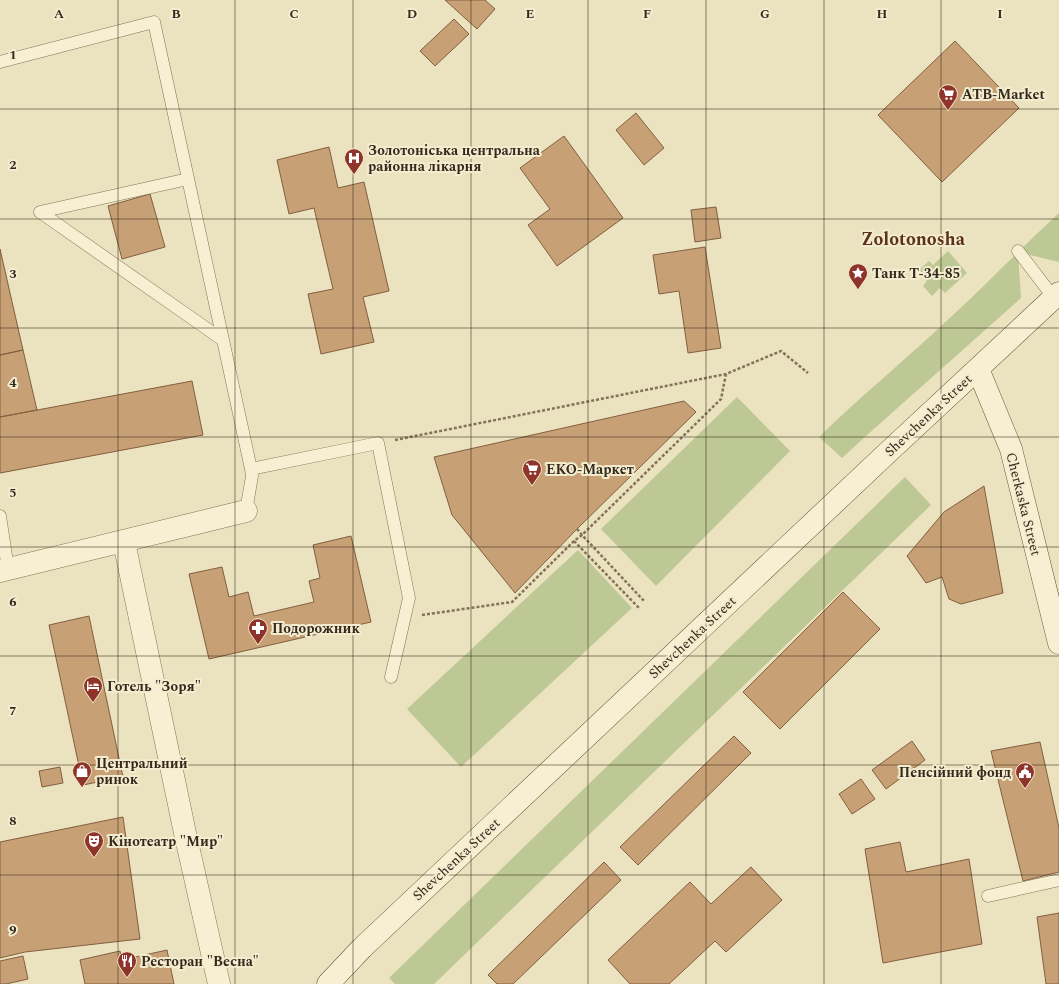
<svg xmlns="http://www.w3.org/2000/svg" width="1059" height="984" font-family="Spectral,serif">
<rect width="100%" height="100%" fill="#ebe2bf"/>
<path fill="#bdc894" d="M1059,213V262L1018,252L1021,298L866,436L842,458L819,437C863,394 910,356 954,314C990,281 1023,246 1059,213Z
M948,251L967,273L945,293L940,288L932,296L923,286L927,281L918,271L929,261L933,265Z
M737,397L790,451L656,586L601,529Z
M905,477L931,505L434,984H395L389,978Z
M578,550L632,608L461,767L407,709Z"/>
<path fill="#c8a076" stroke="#815f3f" d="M445,0H485L495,9L477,29Z
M454,19L469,34L435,66L420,51Z
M955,41L1019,108L942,182L878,115Z
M636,113L664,148L644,165L616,130Z
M564,136L623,218L557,266L528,225L550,209L520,168Z
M329,147L338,188L364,182L389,291L363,297L374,342L321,354L308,294L333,289L314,208L289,214L277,160Z
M150,194L165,247L122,259L108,206Z
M716,207L721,238L695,242L691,210Z
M705,247L721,348L688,353L679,291L659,294L653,255Z
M0,249L23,350L0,355Z
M23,350L37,410L0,417V355Z
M192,381L203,435L0,473V417Z
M684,401L696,412L577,529L515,593L452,515L434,457Z
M984,486L1003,593L961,604L949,599L942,577L926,583L907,556L944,512Z
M351,536L371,622L209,659L189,574L222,567L229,597L248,592L254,616L314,602L309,581L320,578L313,545Z
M843,592L880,629L780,729L743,692Z
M89,616L123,777L83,785L49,625Z
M734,736L751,753L638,865L620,847Z
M912,741L925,760L886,789L872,770Z
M1040,742L1059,828V872L1023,881L991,751Z
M60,767L63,783L42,787L39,771Z
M861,779L875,799L852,814L839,794Z
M123,817L140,939L25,952L0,958V842Z
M900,842L906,872L969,859L982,944L883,963L865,849Z
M604,862L621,880L513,984H497L488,975Z
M751,867L782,900L726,952L715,941L669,984H630L608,960L690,882L711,904Z
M1059,913V984H1046L1037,917Z
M167,950L174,984H85L80,960L120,951L122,960Z
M23,956L28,979L6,984H0V961Z"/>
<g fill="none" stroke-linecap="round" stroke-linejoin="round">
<g stroke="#837358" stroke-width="13">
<path id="lane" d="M0,62L154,22L251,469L252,476L246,511
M188,179L40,212L223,340
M1018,251L1054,298
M251,469L378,443L409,598L391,677
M0,516L8,569
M988,896L1059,880"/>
</g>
<g stroke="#837358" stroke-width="23">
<path id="street" d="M124,542L185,833L219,984
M0,571L246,511"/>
</g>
<g stroke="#65543c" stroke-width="23">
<path id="secondary" d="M978,369L1011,449L1059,643
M328,984L362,948L885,455L1059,293"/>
</g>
<path stroke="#837358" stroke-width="2.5" stroke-dasharray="3 2" stroke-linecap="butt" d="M395,440L726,374L781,351L808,373
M577,529L582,535L645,602
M574,541L639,608
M422,615L512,602L574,541L582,535L721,399L726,374"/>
<use href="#lane" stroke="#f7efd1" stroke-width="12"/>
<use href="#street" stroke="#f7efd1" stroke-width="22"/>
<use href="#secondary" stroke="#f7efd1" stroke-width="22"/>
</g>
<path fill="none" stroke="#33291c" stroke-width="1" stroke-opacity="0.55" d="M118,0V984M235,0V984M353,0V984M471,0V984M588,0V984M706,0V984M824,0V984M941,0V984M0,109H1059M0,219H1059M0,328H1059M0,437H1059M0,547H1059M0,656H1059M0,765H1059M0,875H1059"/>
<defs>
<g id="supermarket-pin" transform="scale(1)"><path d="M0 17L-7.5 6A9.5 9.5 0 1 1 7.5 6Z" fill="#8f342b" stroke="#f3ecce"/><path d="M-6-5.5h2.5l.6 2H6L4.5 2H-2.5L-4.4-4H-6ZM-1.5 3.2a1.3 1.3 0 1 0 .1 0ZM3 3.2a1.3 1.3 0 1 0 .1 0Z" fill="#fff"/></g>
<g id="hospital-pin" transform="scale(1)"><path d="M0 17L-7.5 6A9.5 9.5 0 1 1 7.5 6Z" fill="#8f342b" stroke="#f3ecce"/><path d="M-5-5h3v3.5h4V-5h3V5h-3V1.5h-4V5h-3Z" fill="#fff"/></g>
<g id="sight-pin" transform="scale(1)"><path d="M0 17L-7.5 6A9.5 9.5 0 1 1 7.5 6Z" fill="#8f342b" stroke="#f3ecce"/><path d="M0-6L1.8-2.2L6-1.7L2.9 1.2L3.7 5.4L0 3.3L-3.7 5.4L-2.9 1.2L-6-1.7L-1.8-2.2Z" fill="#fff"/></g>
<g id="pharmacy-pin" transform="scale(1)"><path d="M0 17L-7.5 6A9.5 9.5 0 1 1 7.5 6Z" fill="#8f342b" stroke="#f3ecce"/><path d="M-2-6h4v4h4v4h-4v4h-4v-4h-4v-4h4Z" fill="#fff"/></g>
<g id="hotel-pin" transform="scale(1)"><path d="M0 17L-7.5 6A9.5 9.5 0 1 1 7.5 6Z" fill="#8f342b" stroke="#f3ecce"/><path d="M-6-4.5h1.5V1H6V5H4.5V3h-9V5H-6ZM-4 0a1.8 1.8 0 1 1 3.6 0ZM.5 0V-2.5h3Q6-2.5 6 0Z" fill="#fff"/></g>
<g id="shop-pin" transform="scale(1)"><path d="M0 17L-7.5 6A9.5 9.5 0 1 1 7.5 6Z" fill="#8f342b" stroke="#f3ecce"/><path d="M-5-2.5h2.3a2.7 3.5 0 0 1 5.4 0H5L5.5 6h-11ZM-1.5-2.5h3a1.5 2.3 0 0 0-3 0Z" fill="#fff"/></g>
<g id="civic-pin" transform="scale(1)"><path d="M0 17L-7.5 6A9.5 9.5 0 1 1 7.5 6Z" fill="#8f342b" stroke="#f3ecce"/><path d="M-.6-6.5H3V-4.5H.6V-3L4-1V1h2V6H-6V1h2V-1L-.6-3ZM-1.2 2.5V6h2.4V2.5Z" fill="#fff"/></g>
<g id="theatre-pin" transform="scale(1)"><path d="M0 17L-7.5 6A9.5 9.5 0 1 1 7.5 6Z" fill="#8f342b" stroke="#f3ecce"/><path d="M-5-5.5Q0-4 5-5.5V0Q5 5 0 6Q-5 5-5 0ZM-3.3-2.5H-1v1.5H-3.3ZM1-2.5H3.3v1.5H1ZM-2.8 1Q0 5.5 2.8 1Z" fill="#fff"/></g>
<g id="restaurant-pin" transform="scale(1)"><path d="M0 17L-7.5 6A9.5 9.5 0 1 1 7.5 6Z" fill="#8f342b" stroke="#f3ecce"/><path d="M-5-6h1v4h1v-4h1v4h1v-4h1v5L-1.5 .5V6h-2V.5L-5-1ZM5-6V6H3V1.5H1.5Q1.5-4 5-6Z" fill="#fff"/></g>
</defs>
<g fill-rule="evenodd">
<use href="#supermarket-pin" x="948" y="94"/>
<use href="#hospital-pin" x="354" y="158"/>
<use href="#sight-pin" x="858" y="273"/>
<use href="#supermarket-pin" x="532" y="469"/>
<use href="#pharmacy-pin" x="258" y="628"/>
<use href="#hotel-pin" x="93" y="686"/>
<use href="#shop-pin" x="82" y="771"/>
<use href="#civic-pin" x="1025" y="772"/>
<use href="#theatre-pin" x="94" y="841"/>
<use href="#restaurant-pin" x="127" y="961"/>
</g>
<g text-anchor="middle" stroke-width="4" stroke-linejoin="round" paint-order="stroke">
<g font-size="14" font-weight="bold" fill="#33291c" stroke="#f3ecce" text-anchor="start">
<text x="962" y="99">ATB-Market</text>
<text x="368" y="155">Золотоніська центральна<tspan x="368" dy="16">районна лікарня</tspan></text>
<text x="872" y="278">Танк Т-34-85</text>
<text x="546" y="474">ЕКО-Маркет</text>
<text x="272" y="633">Подорожник</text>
<text x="107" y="691">Готель "Зоря"</text>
<text x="96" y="768">Центральний<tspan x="96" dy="16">ринок</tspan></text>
<text x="1011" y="777" text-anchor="end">Пенсійний фонд</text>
<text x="108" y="846">Кінотеатр "Мир"</text>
<text x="141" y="966">Ресторан "Весна"</text>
</g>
<g font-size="14" fill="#33291c" stroke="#f3ecce">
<text transform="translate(928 415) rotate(-43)" y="5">Shevchenka Street</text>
<text transform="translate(1024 504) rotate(76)" y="5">Cherkaska Street</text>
<text transform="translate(692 637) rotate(-43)" y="5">Shevchenka Street</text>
<text transform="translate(456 859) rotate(-43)" y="5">Shevchenka Street</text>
</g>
<g font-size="18" font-weight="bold" fill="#5e311d" stroke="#f3ecce">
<text x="913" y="245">Zolotonosha</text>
</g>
</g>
<g font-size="13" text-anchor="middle" font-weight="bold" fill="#33291c" stroke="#f3ecce" stroke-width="4" stroke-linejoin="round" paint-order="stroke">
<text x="59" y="18">A</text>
<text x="176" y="18">B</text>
<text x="294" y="18">C</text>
<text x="412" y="18">D</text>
<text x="530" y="18">E</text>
<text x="647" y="18">F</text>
<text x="765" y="18">G</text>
<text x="882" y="18">H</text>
<text x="1000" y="18">I</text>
<text x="13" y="59">1</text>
<text x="13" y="169">2</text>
<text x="13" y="278">3</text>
<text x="13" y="387">4</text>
<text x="13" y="497">5</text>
<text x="13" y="606">6</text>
<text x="13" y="715">7</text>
<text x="13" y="825">8</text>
<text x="13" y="934">9</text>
</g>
</svg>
